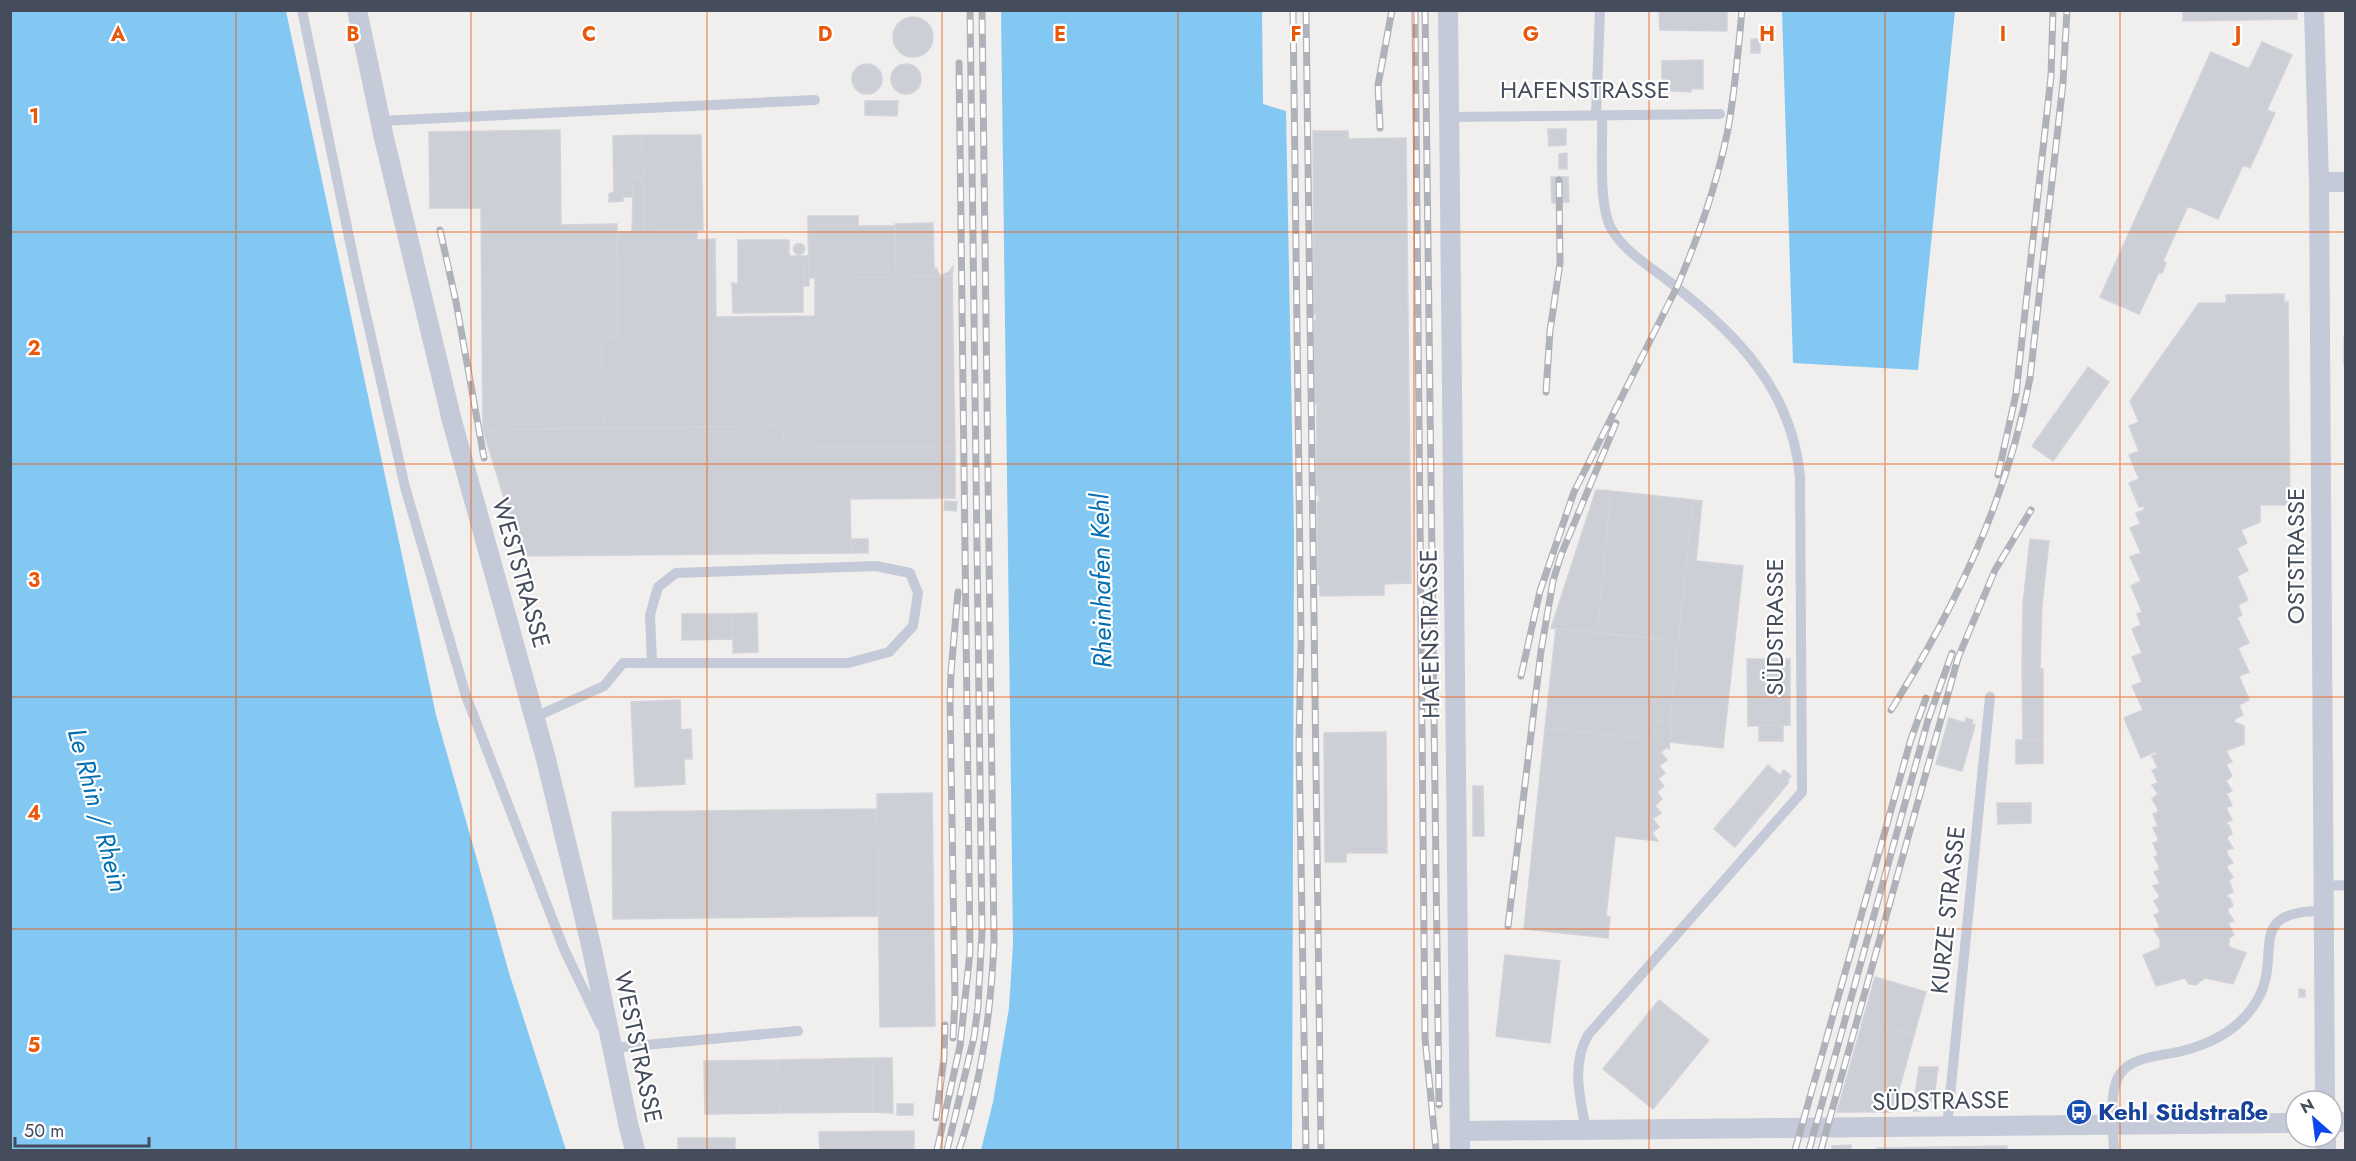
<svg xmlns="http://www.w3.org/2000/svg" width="2356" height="1161" font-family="Jost,sans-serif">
<rect width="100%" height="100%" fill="#f1efee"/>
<path fill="#83c8f2" d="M10,11H286L436,715L510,976L566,1150H11Z
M1001,11H1262L1263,104L1286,111L1294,535L1292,1150H981L993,1102L1009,1008L1013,944Z
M1782,11H1955L1918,370L1793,363Z"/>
<path fill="#cdcfd6" stroke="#d2d3da" stroke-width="1.5" d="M1659,10H1727V31L1660,30Z
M2183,10H2297V19L2183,21Z
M893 37a20 20 0 1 1 40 0a20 20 0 1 1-40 0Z
M1751,39H1760V53H1751Z
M2262,42L2292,55L2267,110L2275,113L2250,168L2243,165L2218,219L2188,206L2163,261L2166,263L2162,273L2159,272L2139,314L2100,297L2211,52L2249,69Z
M1703,60V89H1691V92L1662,90V61Z
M891 79a15 15 0 1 1 30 0a15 15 0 1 1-30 0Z
M852 79a15 15 0 1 1 30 0a15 15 0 1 1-30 0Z
M865,101H898L897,116L865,115Z
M1548,129H1566V145L1549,146Z
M560,130L561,225L617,224L618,337H602L603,428L483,430L481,208H430L429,132Z
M1313,131H1348V139L1406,138L1411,583L1384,584V595L1320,596V585H1318L1317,502H1319V495H1316L1317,404H1315L1314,321H1316V314H1314Z
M642,135L643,177H632L633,197H623V201L609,202V194L614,192L613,136Z
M642,135H701L703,230L644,232Z
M1567,153V169H1559V154Z
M632,177H643L644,198L633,197Z
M1551,177H1568L1569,202L1552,203Z
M633,197L644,198V232H632Z
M808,216H858V226H808Z
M933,223L934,269L930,271L932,276L896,277L895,224Z
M808,226H895L896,277L809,278Z
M697,230V240L715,239L716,317L815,316V278L952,276L955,446L788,448L783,443L784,426L603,428L602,337H618L617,232Z
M738,240H789V256H803V312L733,313L732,283L738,284Z
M793.5 249a5.5 5.5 0 1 1 11 0a5.5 5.5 0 1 1-11 0Z
M803,256H809V286H803Z
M953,266L952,276H940L949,272Z
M936,268L940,276H932L930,271Z
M2284,294V302H2288L2290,505H2260V522L2241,530L2247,543L2237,548L2248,571L2237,576L2248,600L2238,605L2242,615L2237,617L2249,643L2238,648L2249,672L2239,676L2249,700L2239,705L2243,715L2235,719L2234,722L2244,726V744L2226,751L2232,762L2226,764L2232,776L2226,781L2232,791L2227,793L2226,796H2228L2232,806L2227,807V810L2232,820L2227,822L2226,825H2229L2232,834L2228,836L2227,839L2233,848L2227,850V854L2233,863L2228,865L2227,868L2233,877L2227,883H2230L2233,892L2228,894L2227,897L2230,898L2233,906L2228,908V912L2234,921L2228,923L2234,935L2229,938V947L2246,953L2233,984L2205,978L2196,985L2189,984L2185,978L2156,986L2143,955L2160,948V939L2154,930L2160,927L2154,915L2159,913V910L2154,901L2159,898V895L2153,886L2159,884V881L2154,872L2159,870V866L2154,857L2158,855L2153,843L2158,841V838L2153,828L2158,826L2153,814L2158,812V809L2152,799L2158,794L2152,785L2158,783L2152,770L2158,768L2152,756L2157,754V751L2141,758L2124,718L2143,710L2132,686L2142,682L2132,657L2142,653L2132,629L2141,625L2137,614L2142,612L2131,586L2141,581L2130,557L2141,553L2130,528L2140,524L2136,513L2144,510V506L2139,507L2129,483L2139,479L2129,455L2139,451L2129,426L2139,422L2130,401L2199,303H2226V295Z
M2344,337H2346V365H2344Z
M2088,367L2109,382L2053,461L2032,446Z
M784,426L783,443L788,448L955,446V498L850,499L851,553L522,556L483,430Z
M1596,490L1611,491L1597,633L1551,628Z
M1611,491L1693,500L1678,641L1597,633Z
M1693,500L1702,501L1696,561L1743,566L1723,748L1670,742L1672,722H1670Z
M945,501L957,502L956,511L944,510Z
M851,539H868V553H851Z
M2030,539L2049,541L2042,605L2040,669H2022L2023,604Z
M757,613L758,652L733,653V614Z
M682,614H733V639L682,640Z
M1556,628L1678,641L1670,722L1657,721L1656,731L1648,739L1545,728Z
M1747,659H1790V725L1748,726Z
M2022,669H2043V740H2023Z
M680,700L681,730L691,729L692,759H684L685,784L635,787L631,702Z
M1949,718L1965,723L1966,718L1973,720L1972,725H1975L1962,771L1936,764Z
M1657,721L1672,722L1669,749L1667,747L1661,752L1667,760L1659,766L1665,773L1658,779L1664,786L1657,792L1662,799L1655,806L1661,813L1653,819L1659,827L1652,833L1658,841L1615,836L1606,916L1610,917L1608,938L1524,929L1545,728L1648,739L1656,731Z
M1759,725H1783V741H1759Z
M1386,732L1387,853H1346V862H1325L1324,733Z
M2016,740H2043V763L2016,764Z
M1768,765L1780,775L1784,770L1791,776L1787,781L1789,782L1735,847L1714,829Z
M1473,786H1483L1484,836H1473Z
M932,793L935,1026L880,1027L877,794Z
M1997,803H2031V823L1998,824Z
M877,809L878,916L613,919L612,812Z
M1505,955L1560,961L1550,1043L1496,1036Z
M1875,977L1926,992L1914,1035L1863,1020Z
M2299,989L2305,990V997H2299Z
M1659,1000L1709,1040L1653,1109L1603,1069Z
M1863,1020L1914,1035L1893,1112H1837Z
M872,1058H892L893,1113L873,1112Z
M872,1058L873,1112L779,1113L778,1060Z
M778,1060L779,1113L705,1114L704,1061Z
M1919,1067H1938L1934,1098L1924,1111H1913Z
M897,1104H913V1115H897Z
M914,1131V1150H820L819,1132Z
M678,1138H735V1150H678Z
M1851,1145V1150H1832V1146Z
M2007,1146V1150H1877V1148Z"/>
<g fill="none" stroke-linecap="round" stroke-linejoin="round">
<path stroke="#c4cad7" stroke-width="10" d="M302,10L355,266L405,487L466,696L564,949L601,1026
M1596,115L1600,10
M1450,117L1720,114
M380,121L815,100
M535,717L604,686L623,663H848L889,652L913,626L918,593L910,573L876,566L676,573L658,587L650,615L652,663
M2324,886L2346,885
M612,1048L798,1031
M1947,1126L1990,697
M1586,1130C1580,1098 1571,1065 1588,1035L1802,792L1800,477C1792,390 1737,334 1671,283C1651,267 1623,251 1611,228C1598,204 1603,144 1602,116
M2114,1150C2113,1130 2108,1091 2120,1074C2132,1056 2163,1056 2182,1051C2214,1043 2243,1027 2259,997C2282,953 2244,910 2324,911"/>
<path stroke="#c4cad7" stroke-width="20" d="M357,10L384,138L452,421L546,759L591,945L629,1128L635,1150
M1448,10L1460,1150
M2314,10L2319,182L2325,1101
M2319,182H2346
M2332,1122H2346
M1460,1131L2296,1123
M2326,1137V1150"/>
<g stroke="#b0b2b9" stroke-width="7">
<path id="rail" d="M1293,10L1301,642L1299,745L1306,1150
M1306,10L1321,1150
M1415,10L1425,1038L1436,1150
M1425,10L1439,1105
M1380,128L1378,85L1392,10
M440,230L456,302L484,458
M1546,392L1550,331L1560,263L1559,180
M1998,475L2016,394L2051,76L2053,10
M1521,676L1540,591L1574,492L1677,287C1698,238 1716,187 1727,134C1735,94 1738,52 1742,10
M1891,710C1955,608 2008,498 2030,378L2063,83L2067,10
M1508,926L1541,651L1553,581L1561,555L1616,423
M953,1038L955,1000L950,701L951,672L958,592
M936,1118L944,1058L945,1025
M937,1150L960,1046L970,952L959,63
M947,1150L974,1037L978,1006L982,931L970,10
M959,1150C981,1084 991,1012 994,942L982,10
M1795,1150L1911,739L1926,698
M1809,1150L1928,720L1952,653
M1821,1150L1958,658L1995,570L2031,510"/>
</g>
<use href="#rail" stroke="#fff" stroke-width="4.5" stroke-dasharray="14" stroke-linecap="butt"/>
</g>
<path fill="none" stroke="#e8590c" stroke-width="1.5" stroke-opacity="0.55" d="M236,10V1150M471,10V1150M707,10V1150M942,10V1150M1178,10V1150M1414,10V1150M1649,10V1150M1885,10V1150M2120,10V1150M10,232H2346M10,464H2346M10,697H2346M10,929H2346"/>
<defs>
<g id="bus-disc" transform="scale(1.35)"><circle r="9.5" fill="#1a4fb4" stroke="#fff"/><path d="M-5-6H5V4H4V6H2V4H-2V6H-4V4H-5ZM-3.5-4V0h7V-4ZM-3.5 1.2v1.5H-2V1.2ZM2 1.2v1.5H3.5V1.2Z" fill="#fff"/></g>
</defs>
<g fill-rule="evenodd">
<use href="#bus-disc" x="2079" y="1112"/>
</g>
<g text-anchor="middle" stroke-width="4.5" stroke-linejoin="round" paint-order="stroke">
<g font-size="24" fill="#454d5d" stroke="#fff">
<text x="1585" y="98">HAFENSTRASSE</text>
<text transform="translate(2296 556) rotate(-90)" y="8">OSTSTRASSE</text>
<text transform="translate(521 573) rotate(74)" y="8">WESTSTRASSE</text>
<text transform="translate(1775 627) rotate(-90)" y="8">SÜDSTRASSE</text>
<text transform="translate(1430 634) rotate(-91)" y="8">HAFENSTRASSE</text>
<text transform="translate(1948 910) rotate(-84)" y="8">KURZE STRASSE</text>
<text transform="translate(638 1047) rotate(78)" y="8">WESTSTRASSE</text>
<text transform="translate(1941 1101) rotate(-1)" y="8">SÜDSTRASSE</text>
</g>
<g font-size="24" font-weight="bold" fill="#164399" stroke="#fff" text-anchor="start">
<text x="2098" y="1120">Kehl Südstraße</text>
</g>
<g font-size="26" font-style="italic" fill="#026fb3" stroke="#fff">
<text transform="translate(1101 581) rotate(-91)" y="9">Rheinhafen Kehl</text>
<text transform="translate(98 810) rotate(75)" y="9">Le Rhin / Rhein</text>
</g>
</g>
<g font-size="20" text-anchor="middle" font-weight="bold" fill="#e8590c" stroke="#fff" stroke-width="4.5" stroke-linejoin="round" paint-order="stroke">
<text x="118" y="41">A</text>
<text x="353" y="41">B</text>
<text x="589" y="41">C</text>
<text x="825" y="41">D</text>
<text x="1060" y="41">E</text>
<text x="1296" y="41">F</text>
<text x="1531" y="41">G</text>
<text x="1767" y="41">H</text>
<text x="2003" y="41">I</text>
<text x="2238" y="41">J</text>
<text x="34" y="123">1</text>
<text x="34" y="355">2</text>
<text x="34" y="587">3</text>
<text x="34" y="820">4</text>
<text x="34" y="1052">5</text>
</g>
<rect width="2356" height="1161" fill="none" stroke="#454d5d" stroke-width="24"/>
<g transform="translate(2314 1119) rotate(332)"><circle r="28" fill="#ffffff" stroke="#b5b8be" stroke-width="1.5"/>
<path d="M0-4.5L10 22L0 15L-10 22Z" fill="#0c47ed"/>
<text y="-9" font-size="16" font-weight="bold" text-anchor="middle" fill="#454d5d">N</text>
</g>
<path d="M15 1137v9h134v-9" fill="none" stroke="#454d5d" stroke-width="3"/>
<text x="24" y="1137" font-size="18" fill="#454d5d" stroke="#ffffff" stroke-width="4.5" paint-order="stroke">50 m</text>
</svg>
